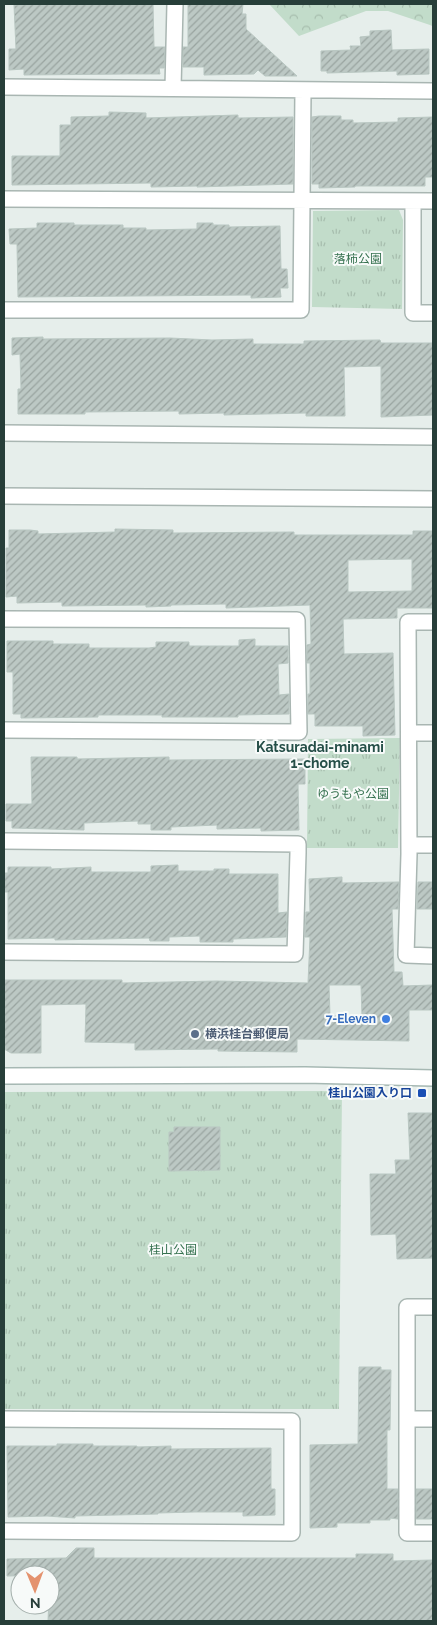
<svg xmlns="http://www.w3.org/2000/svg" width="437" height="1625" font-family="Raleway,'Noto Sans JP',sans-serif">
<defs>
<pattern id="forest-crowns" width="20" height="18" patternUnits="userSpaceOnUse" patternTransform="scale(1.25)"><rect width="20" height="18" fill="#c2dcca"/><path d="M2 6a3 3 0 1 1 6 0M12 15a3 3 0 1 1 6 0" fill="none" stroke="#a7beae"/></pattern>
<pattern id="park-tufts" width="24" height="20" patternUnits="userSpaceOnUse" patternTransform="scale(1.25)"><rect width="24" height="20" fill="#c2dcca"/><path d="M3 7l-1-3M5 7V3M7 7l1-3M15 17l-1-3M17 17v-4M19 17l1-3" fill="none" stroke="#a7beae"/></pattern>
<pattern id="building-hatch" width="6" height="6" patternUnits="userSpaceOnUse" patternTransform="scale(1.25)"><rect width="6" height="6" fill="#bcc8c4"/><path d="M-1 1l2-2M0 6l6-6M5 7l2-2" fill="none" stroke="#99a4a0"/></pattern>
</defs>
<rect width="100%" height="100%" fill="#e6eeeb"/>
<path fill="url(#forest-crowns)" d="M269,4H433V26L388,11H366L299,36Z"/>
<path fill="url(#park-tufts)" d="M399,210L403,220L402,309L312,307L313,211Z
M400,738L398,848H307L308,739Z
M342,1091L339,1409H4L5,1092Z"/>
<path fill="url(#building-hatch)" stroke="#b9c7c2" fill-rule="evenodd" d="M58,4H153L154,47H165L164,68H159L160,74H127L24,75V69L9,70V49H16L14,5Z
M188,4H243L242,14H246V29L297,76H265L258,70L254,74L204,75V67H183V47H188Z
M391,30L392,50L429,49V74L397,75V71L327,73V71H321V51L351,50L350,46H361L360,37L370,36V31Z
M109,112L146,113V118L238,115V118L293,117V184L197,187V186L151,187V183L12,185V156H60V125H71V117L109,116Z
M319,116H341V120H353V123L398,122V118L433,117V177H425V186H355V187L319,188V184H312V117Z
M37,223H74V225H123V228H146V230L197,229V223H213V225H229V227L280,226L281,269H287L288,288H280L281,297L251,298V295L18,297L17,244H10L9,229L37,228Z
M43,337V339L170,338L212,340L253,339V344H304V341L380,340L381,343H433V415L381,417V366L344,367L345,416H306V413L224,415V413L179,414V411L85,412V414H18V389H21L20,354L12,355V338Z
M115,529L173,530V533L294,532V535H413V531H433V608H397V618L343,619L344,654L393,653L395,735L363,736V726H315V714H308V694H310V663H307V645L311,644L310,605L226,608V604L171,605V606L146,607V605L62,606V602L17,603V596L6,597V548H9V530H30L38,531V534L115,532ZM412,559V591L348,592V560Z
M255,639V646H288V663L278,664L279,695L289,694V714L238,715V717H162V715H98V717L21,718V714H13V672H7V641H53V644H89V648H149L156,647V642H189V646H239V640Z
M31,757H77V759L169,757V760L305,759V784H298L299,830L261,831V828L217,829V825L171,827V830H151V824H138V821L84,823V830L12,828V821H6V804H32Z
M178,865V871H214V869H229V874H278V913L287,912L286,937L233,939V942H200V936L169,937V941H150L149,938L55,940V938L8,939V892H4V873H8V867H51V869L91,867V872H151V866Z
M342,877V883L399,882L398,909H392L394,972H402L403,986L433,985V1010H409V1041L297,1039V1052L218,1051V1049L135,1050V1043L85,1042L86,1004L41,1005V1053H11L4,1049V980H122V983L217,981L308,983L310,937H305L306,912H310L309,879ZM329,985H361L362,1016H330Z
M418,882H433V909H417Z
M408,1113H433V1258L397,1259L396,1234L371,1235L370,1174H396L395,1160H410Z
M174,1127H220V1170L169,1171V1132H174Z
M359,1367H381V1370H391L390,1430H387V1489H398V1519L390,1518V1520H370V1523H337V1527L310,1528V1445L358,1444Z
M57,1444H93V1446H137V1447L171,1446V1449L271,1448V1489H275V1515L243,1516V1512H194L158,1513V1514L75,1516V1518L47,1516L8,1517L7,1446H57Z
M416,1489H433V1519H416Z
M76,1548H94V1558H356V1554H393V1561L433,1560V1621H48L50,1575L7,1576V1559L66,1558Z"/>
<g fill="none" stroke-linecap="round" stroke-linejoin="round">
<g stroke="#a9b6b2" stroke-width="18">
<path id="street" d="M4,87L433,91
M173,88L175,4
M4,199L433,201
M413,202V313H433
M4,310H301L303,90
M4,433L433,437
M4,496L433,499
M4,619L297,620L299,732L4,730
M433,622H408L409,854L406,955L433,956
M410,733H433
M4,841L298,844V853L295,954L4,952
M409,845H433
M433,1307H407V1533H433
M4,1419L292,1421V1533L4,1531
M407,1419H433"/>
</g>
<g stroke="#a6b8b3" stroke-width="18">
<path id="secondary" d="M4,1076L305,1075L433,1078"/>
</g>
<use href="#street" stroke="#fff" stroke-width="15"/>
<use href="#secondary" stroke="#fff" stroke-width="15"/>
</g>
<circle fill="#3f7fe0" stroke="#f7faf9" stroke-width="2" cx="386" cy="1019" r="5"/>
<circle fill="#5c6f8a" stroke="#f7faf9" stroke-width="2" cx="195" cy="1034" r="5"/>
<rect fill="#1a4fb4" stroke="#f7faf9" stroke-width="2" x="417" y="1088" width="10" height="10" rx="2.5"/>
<g text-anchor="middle" stroke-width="4" stroke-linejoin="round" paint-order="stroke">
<g font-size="12" fill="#35714f" stroke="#f7faf9">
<text x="358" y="263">落柿公園</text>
<text x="353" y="798">ゆうもや公園</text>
<text x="173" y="1254">桂山公園</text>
</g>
<g font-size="12" font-weight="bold" fill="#366cbe" stroke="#f7faf9" text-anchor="end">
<text x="376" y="1023">7-Eleven</text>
</g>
<g font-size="12" font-weight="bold" fill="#4e5e75" stroke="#f7faf9" text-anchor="start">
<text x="205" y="1038">横浜桂台郵便局</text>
</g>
<g font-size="12" font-weight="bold" fill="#164399" stroke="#f7faf9" text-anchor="end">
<text x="412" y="1097">桂山公園入り口</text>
</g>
<g font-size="14" font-weight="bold" fill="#244e47" stroke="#f7faf9">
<text x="320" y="752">Katsuradai-minami<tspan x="320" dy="16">1-chome</tspan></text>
</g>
</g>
<rect width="437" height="1625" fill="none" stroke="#273e39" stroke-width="10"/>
<g transform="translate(35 1590) rotate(179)"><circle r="24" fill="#f7faf9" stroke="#a4afac"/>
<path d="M0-4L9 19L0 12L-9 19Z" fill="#e4926e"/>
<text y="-8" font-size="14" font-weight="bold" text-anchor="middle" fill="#273e39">N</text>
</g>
</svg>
